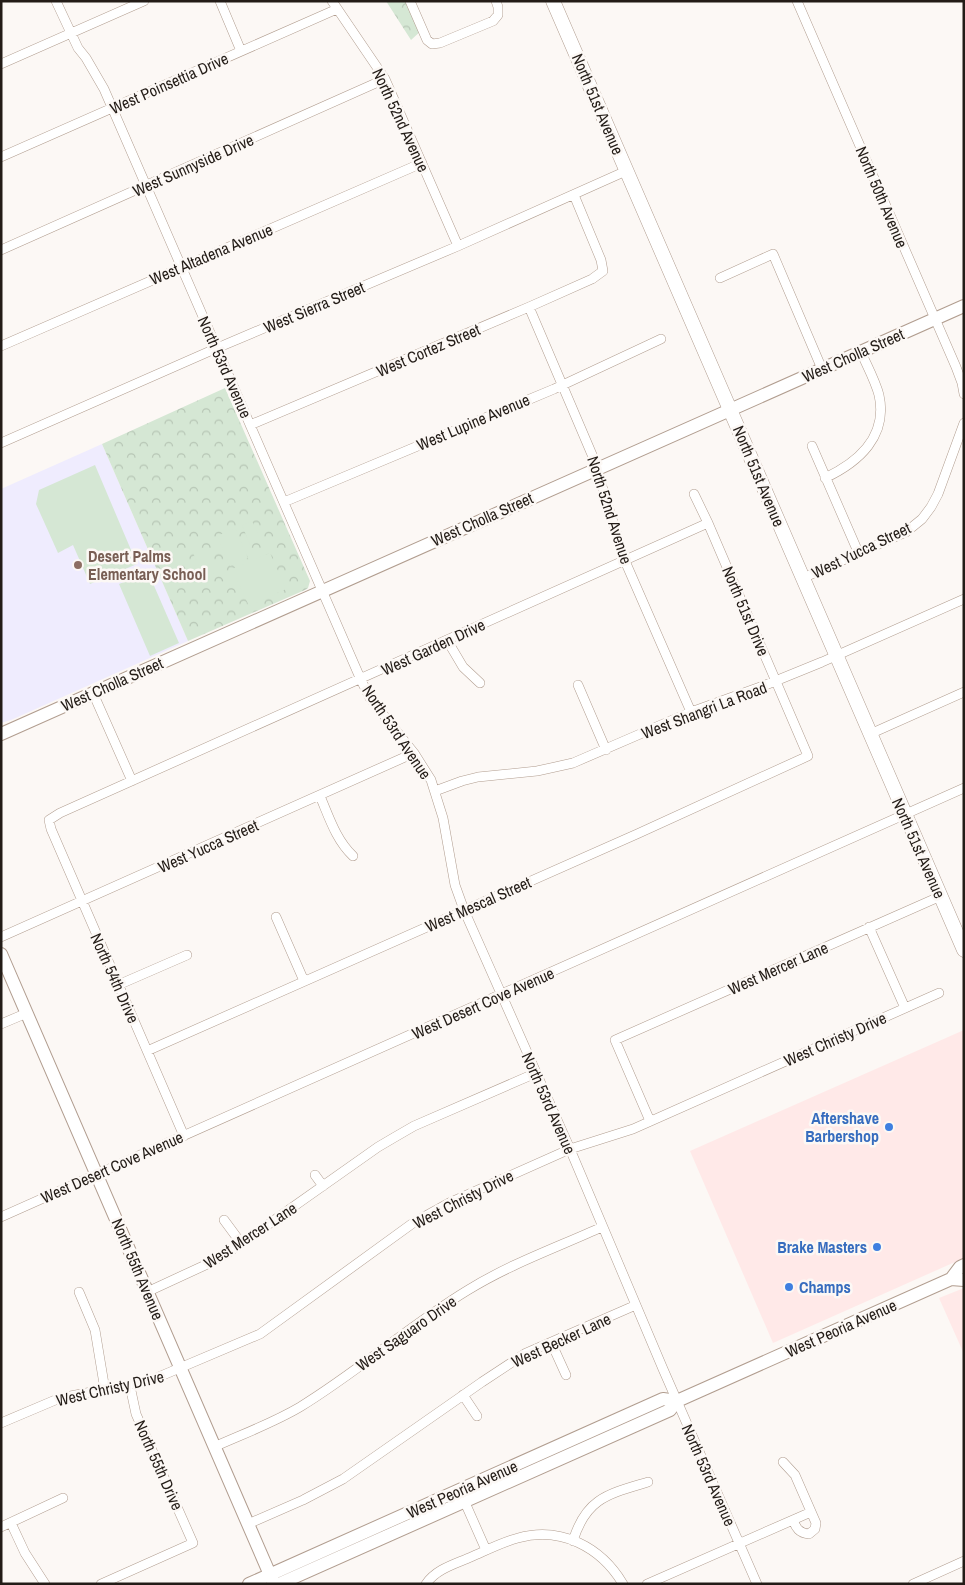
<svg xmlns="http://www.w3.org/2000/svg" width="965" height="1585" font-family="'Archivo Narrow',sans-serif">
<defs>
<pattern id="park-crowns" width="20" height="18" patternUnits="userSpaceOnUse" patternTransform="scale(1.25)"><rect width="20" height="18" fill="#d5e7d4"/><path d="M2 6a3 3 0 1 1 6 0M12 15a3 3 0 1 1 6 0" fill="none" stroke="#b7c6b5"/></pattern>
</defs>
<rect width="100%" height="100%" fill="#fcf8f5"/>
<path fill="#ffe9e8" d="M964,1030V1258L773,1343L690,1151Z
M964,1288V1354L939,1298Z"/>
<path fill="#efecfe" d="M102,444L188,641L11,720L1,723V489Z"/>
<path fill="url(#park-crowns)" d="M386,1H410L422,30L411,40Z
M225,388L310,581L308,588L305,590L188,641L102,444Z"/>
<path fill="#d5e7d4" d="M95,465L137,564L90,584L73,545L58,553L36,504L39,490Z
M252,521L261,540L250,545L242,525Z
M235,528L248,558L230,566L217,536Z
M206,547L218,571L204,577L193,553Z
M270,553L286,589L249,606L232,569Z
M148,572L179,643L150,656L119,584Z"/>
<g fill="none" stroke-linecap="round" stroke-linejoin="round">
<g stroke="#b19d8f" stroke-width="10">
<path id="street" d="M56,1L78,48L86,58L104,89L361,680L370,698L414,753L431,780L443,818L455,885L464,910L570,1149L663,1369L757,1584
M220,1L241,51
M332,1L385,79L458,246
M410,1L427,40L432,44L440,43L493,21L498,15V7L496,1
M797,1L956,367L962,383L964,394
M1,64L144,1
M1,157L337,9
M1,250L385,79
M720,278L773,254L822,369
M529,307L593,457L625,561L691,712
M1,346L422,163
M250,425L529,307L592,279L603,271L601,260L574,195
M1,443L217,348L458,246L626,171
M812,446L859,554
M825,478C859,462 888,436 879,395C875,380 867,366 861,352
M284,502L554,389L661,339
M803,578L906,532L922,519L931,507L938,494L964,423
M447,640L463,667L480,683
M578,685L606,750
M93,693L132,781
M870,734L964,692
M435,791L462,781L478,777L537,771L573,763L691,712L763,686L822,662L964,599
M320,796C329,817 336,840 353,856
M276,917L304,981
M869,927L905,1008
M1,937L414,753
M118,985L187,955
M1,1024L27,1013
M147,1051L637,834L808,756L708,523L694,494
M650,1121L615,1040L941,896
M184,1136L51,829L49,820L60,813L708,523
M315,1175L323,1186
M1,1217L964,788
M224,1220L241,1243
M79,1292L95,1330L105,1390
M147,1292L214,1261L229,1252L378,1147L395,1137L414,1126L536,1073
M551,1342L566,1375
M463,1395L477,1416
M1,1423L60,1398L149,1381L260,1334L413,1223L451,1202L570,1149L633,1129L939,993
M214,1447C243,1434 273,1423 300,1407C359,1371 410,1325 468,1290C510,1264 558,1247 602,1227
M783,1462L795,1475L816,1523L815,1529L809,1534C799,1533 796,1528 793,1520
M463,1498L486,1550
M11,1523L25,1553L45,1584
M248,1524L303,1500L343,1479L482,1382L526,1353L636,1305
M1,1527L63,1498
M573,1541C586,1498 608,1494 648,1482
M101,1584L193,1543L136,1414L130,1386
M426,1584C436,1569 455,1564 471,1557C487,1550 502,1542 518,1538C561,1526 601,1547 623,1584
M647,1584L811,1512
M913,1584L964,1561"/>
</g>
<g stroke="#b19d8f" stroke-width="14">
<path id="secondary" d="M1,734L964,306
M1,954L274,1584
M951,1279L960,1267L964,1265
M249,1584L663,1399L677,1401
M279,1584L670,1410L677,1401L951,1279L964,1280"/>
</g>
<g stroke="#b19d8f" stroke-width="15">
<path id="primary" d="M553,1L964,950"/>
</g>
<use href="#street" stroke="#fff" stroke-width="9"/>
<use href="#secondary" stroke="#fff" stroke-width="12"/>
<use href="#primary" stroke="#fff" stroke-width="14"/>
</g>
<circle fill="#8d6e63" stroke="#fcf8f5" stroke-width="2" cx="78" cy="565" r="5"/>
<g fill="#3f7fe0" stroke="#fcf8f5" stroke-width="2">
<circle cx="889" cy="1127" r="5"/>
<circle cx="877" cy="1247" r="5"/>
<circle cx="789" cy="1287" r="5"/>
</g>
<g text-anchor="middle" stroke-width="5" stroke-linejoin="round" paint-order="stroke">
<g font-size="16" fill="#231c17" stroke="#fcf8f5">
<text transform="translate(169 83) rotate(-24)" y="6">West Poinsettia Drive</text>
<text transform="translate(598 104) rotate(67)" y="6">North 51st Avenue</text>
<text transform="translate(401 120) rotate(65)" y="6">North 52nd Avenue</text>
<text transform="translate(193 165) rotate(-24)" y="6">West Sunnyside Drive</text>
<text transform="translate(882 197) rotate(67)" y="6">North 50th Avenue</text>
<text transform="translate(211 254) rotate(-23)" y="6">West Altadena Avenue</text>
<text transform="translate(314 307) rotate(-23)" y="6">West Sierra Street</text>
<text transform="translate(428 350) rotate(-23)" y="6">West Cortez Street</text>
<text transform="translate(853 355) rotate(-24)" y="6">West Cholla Street</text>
<text transform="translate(225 367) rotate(66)" y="6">North 53rd Avenue</text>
<text transform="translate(473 422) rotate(-23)" y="6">West Lupine Avenue</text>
<text transform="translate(759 476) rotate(67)" y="6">North 51st Avenue</text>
<text transform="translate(610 510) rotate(72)" y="6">North 52nd Avenue</text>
<text transform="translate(482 519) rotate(-24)" y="6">West Cholla Street</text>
<text transform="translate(861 550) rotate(-26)" y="6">West Yucca Street</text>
<text transform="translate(746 611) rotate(67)" y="6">North 51st Drive</text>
<text transform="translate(433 647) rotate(-25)" y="6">West Garden Drive</text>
<text transform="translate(112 684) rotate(-24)" y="6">West Cholla Street</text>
<text transform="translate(704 710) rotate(-21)" y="6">West Shangri La Road</text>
<text transform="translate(397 732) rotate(56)" y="6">North 53rd Avenue</text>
<text transform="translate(208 846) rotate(-24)" y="6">West Yucca Street</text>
<text transform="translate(919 848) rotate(66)" y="6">North 51st Avenue</text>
<text transform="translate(478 904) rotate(-24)" y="6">West Mescal Street</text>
<text transform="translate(778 968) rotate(-24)" y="6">West Mercer Lane</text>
<text transform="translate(115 978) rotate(66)" y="6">North 54th Drive</text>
<text transform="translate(483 1003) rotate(-24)" y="6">West Desert Cove Avenue</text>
<text transform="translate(835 1039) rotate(-24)" y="6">West Christy Drive</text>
<text transform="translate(549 1103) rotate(66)" y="6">North 53rd Avenue</text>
<text transform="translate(112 1167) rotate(-24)" y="6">West Desert Cove Avenue</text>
<text transform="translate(463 1199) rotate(-27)" y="6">West Christy Drive</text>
<text transform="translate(250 1235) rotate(-33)" y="6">West Mercer Lane</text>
<text transform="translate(138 1269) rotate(67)" y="6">North 55th Avenue</text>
<text transform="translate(841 1328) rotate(-24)" y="6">West Peoria Avenue</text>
<text transform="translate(406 1333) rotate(-35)" y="6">West Saguaro Drive</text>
<text transform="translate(561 1340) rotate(-25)" y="6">West Becker Lane</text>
<text transform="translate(110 1388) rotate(-13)" y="6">West Christy Drive</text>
<text transform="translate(159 1465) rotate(66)" y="6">North 55th Drive</text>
<text transform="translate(709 1475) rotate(66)" y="6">North 53rd Avenue</text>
<text transform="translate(462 1489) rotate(-24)" y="6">West Peoria Avenue</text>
</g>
<g font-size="16" font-weight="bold" fill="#785e54" stroke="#fcf8f5" text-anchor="start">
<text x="88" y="562">Desert Palms<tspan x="88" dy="18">Elementary School</tspan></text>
</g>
<g font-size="16" font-weight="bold" fill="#366cbe" stroke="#fcf8f5" text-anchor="end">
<text x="879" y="1124">Aftershave<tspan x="879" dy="18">Barbershop</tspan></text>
<text x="867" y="1253">Brake Masters</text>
<text x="799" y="1293" text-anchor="start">Champs</text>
</g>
</g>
<rect width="965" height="1585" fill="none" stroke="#231c17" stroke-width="5"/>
</svg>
